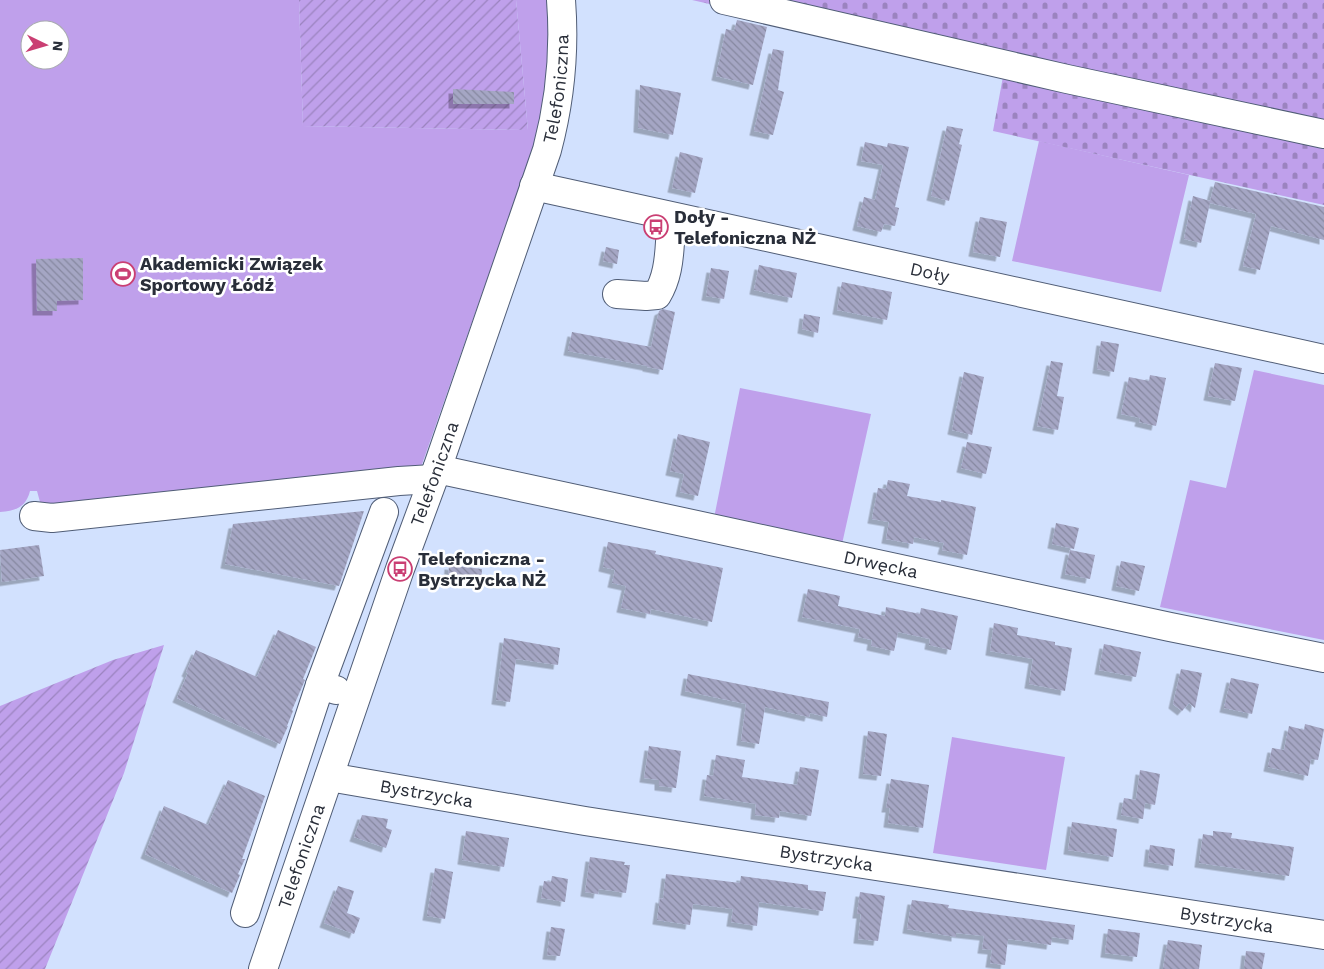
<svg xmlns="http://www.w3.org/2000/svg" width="1324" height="969" font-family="'Work Sans',sans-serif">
<defs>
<pattern id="cemetery-stones" width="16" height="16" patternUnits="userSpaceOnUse" patternTransform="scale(1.25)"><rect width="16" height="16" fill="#bfa0eb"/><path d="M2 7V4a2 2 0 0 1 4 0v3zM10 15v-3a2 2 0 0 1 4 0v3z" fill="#9b83bf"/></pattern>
<pattern id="garden-furrows" width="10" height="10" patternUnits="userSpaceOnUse" patternTransform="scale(1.25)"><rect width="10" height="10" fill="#bfa0eb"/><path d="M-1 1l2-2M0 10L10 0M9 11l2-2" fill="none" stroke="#9b83bf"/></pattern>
<pattern id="building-back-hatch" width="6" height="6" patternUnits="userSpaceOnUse" patternTransform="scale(1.25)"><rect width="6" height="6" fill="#a5a6c4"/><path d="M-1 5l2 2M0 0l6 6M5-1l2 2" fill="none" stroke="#8688a0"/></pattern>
<filter id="shadow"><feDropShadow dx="-4.5" dy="4.5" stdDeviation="0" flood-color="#0004"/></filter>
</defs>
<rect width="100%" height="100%" fill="#d2e1fe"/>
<path fill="#bfa0eb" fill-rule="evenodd" d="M0,0H299L303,126L528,130L516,0H548L549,57L542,114L536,140L420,470L46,507L40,502L37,491H30C26,507 16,511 0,512ZM30,30H60V60H30Z
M1039,141L1189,175L1161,292L1012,261Z
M1254,370L1324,385V640L1160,607L1190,480L1226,488Z
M740,388L871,414L842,544L714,518Z
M952,737L1065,757L1046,870L933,853Z"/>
<path fill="url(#cemetery-stones)" d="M692,0H1324V205L993,131L1004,71Z"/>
<path fill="url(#garden-furrows)" d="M299,0H516L528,130L303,126Z
M164,645L124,773L45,969H0V706L113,660Z"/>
<path fill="url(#building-back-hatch)" filter="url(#shadow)" d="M737,20L767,27L753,85L716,76L726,29L734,31Z
M773,49L784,51L778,90L784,92L773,135L754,131Z
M640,85L681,93L673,135L638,128Z
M453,89L514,92V104H453Z
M947,126L963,129L959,144L962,145L949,201L931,196Z
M865,142L887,147L888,143L909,147L895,207L899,208L895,226L884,224L881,232L857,226L864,197L875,200L883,165L861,161Z
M680,152L703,158L695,193L672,188Z
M1215,182L1324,207V240L1271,226L1260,270L1243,266L1256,214L1210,203L1201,243L1184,239L1193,196L1210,201Z
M980,217L1007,222L1000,257L973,252Z
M606,247L619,250L617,264L603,261Z
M83,258V300L57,301V311H37L36,259Z
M759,265L797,273L792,298L754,290Z
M711,268L729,271L724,299L706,296Z
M842,282L892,292L887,320L837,310Z
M663,309L675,312L663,370L647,367V366L568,351L572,332L651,347L659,311Z
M804,314L820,317L818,333L802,329Z
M1101,341L1119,344L1114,372L1097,369Z
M1051,361L1063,363L1057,396L1064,397L1058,430L1037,426Z
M1215,363L1242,368L1235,401L1208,396Z
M964,372L984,377L972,435L952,430Z
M1150,375L1166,378L1156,426L1139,422L1140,418L1121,414L1129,377L1149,381Z
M678,434L710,442L698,496L680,492L684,474L670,471Z
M967,442L992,447L986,474L961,468Z
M888,480L910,484L907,496L941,502V500L976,507L967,555L942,550L944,543L914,537L913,544L886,539L889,522L872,519L878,488L886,489Z
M364,511L339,586L225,564L233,524Z
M1056,523L1079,528L1074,549L1052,544Z
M608,542L656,551L655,554L723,568L712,622L651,609L650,614L621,608L626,586L612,583L615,570L603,567Z
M39,545L44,576L2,582L0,550Z
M1070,550L1095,555L1090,579L1065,574Z
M1121,561L1145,566L1139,591L1116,586Z
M449,565L482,569L481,584L448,580Z
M808,589L840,596L838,606L885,616L886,607L920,614L921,608L958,616L951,650L929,645L930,639L898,632L894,651L871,646L872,640L858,637L860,629L802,617Z
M994,623L1018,628L1017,635L1055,642V645L1072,648L1065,691L1029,684L1033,659L990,651Z
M278,630L316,647L303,679L305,680L292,710L293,711L287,726H288L280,744L177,698L188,673L186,672L196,650L257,677Z
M504,638L560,648L558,665L516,659L510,702L496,700Z
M1104,644L1141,652L1136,677L1099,670Z
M1181,669L1202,673L1195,708L1189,703L1182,711L1173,704Z
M688,674L829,702L827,717L810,713L809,717L765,707L759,744L741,741L746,704L685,691Z
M1231,678L1259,684L1252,714L1224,708Z
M1305,724L1324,729L1318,760L1311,759L1308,776L1268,767L1272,748L1284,750L1289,726L1304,730Z
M868,731L887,734L881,776L863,774Z
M649,746L681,751L676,788L659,786V780L644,778Z
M716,755L745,760L742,777L797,785L800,767L819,770L811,816L780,811L779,818L755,815L756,804L704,796L707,775L713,776Z
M1140,770L1160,774L1155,805L1145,803L1143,819L1121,815L1124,798L1136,800Z
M891,779L929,785L923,828L888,823L890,808H886Z
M228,780L265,796L242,859H245L238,874L240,875L232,893L145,854L164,806L208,825Z
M362,815L388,819L386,828L392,830L386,848L354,837Z
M1072,822L1117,829L1113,857L1068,850Z
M466,831L509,838L504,867L462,860Z
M1213,831L1232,833L1231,838L1294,847L1289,876L1199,863L1203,834L1213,836Z
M1150,845L1175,849L1173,866L1148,862Z
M590,857L625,862L624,865H630L626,893L599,889L598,894L585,892Z
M435,868L453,872L445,919L427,916Z
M666,874L740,883L741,876L808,885V890L826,892L823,911L759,902L757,926L731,922L733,909L693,904L690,925L657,920L660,898L663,899Z
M552,876L568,879L565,902L541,898L544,881L551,882Z
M338,886L354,891L347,913L360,918L354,934L324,923Z
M860,892L885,896L878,941L858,939L861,914H857Z
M912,900L949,905L948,908L1075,925L1073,940L1052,937L1051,945L1008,939L1005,965L990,963L992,950L982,949L984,936L956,933V937L907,929Z
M551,927L565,929L560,956L547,955Z
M1108,929L1140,933L1137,957L1105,953Z
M1168,940L1202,945L1199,969H1163Z
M1246,951L1265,953L1262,969H1244Z"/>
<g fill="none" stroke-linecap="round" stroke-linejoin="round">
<g stroke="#505d76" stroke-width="30">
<g id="minor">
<path d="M724,0L1067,79L1324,134"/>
<path id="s1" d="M534,186L1324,359"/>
<path d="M617,294L646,296L657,295C667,279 669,260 670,242C671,234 674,226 676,218"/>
<path id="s2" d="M437,469L1170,627L1324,658"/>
<path d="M34,516L52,518L399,481L433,479"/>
<path d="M336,690L320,685L384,512"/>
<path id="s3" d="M329,777L585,821L1324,935"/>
<path d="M245,913L320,685"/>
<path id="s4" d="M263,969L400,569L437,469L547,150C560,101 565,51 561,0"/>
</g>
</g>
<use href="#minor" stroke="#fff" stroke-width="28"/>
</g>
<defs>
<g id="bus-ring" transform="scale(1.25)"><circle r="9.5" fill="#fff" stroke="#ca3f73" stroke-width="1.5"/><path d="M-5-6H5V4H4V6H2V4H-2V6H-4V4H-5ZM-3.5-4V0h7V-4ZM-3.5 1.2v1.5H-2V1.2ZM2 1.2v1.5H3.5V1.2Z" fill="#ca3f73"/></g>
<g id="stadium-ring" transform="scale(1.25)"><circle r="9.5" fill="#fff" stroke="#ca3f73" stroke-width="1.5"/><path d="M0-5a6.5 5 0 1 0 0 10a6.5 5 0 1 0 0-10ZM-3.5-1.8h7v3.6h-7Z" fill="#ca3f73"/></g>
</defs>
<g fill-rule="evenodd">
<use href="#bus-ring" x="656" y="227"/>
<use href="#stadium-ring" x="123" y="274"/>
<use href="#bus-ring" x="400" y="569"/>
</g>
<g text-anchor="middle" stroke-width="5" stroke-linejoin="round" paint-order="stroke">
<g font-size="18" fill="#292e39" stroke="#fff">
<text dy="6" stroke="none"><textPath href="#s4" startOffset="929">Telefoniczna</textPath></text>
<text dy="6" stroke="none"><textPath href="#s1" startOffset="405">Doły</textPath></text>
<text dy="6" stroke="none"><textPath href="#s4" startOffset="524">Telefoniczna</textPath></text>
<text dy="6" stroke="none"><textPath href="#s2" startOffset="454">Drwęcka</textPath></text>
<text dy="6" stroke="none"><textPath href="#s3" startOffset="99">Bystrzycka</textPath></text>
<text dy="6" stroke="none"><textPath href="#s4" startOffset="119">Telefoniczna</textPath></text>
<text dy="6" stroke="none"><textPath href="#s3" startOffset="504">Bystrzycka</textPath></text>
<text dy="6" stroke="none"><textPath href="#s3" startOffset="909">Bystrzycka</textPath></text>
</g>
<g font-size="18" font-weight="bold" fill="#292e39" stroke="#fff" text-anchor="start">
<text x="674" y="223">Doły -<tspan x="674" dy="21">Telefoniczna NŻ</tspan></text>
<text x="140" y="270">Akademicki Związek<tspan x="140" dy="21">Sportowy Łódź</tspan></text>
<text x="418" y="565">Telefoniczna -<tspan x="418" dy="21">Bystrzycka NŻ</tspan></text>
</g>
</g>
<g transform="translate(45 45) rotate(95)"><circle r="24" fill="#ffffff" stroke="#a9abb0"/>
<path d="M0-4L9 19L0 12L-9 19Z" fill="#ca3f73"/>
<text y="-8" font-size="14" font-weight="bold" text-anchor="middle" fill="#292e39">N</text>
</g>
</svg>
